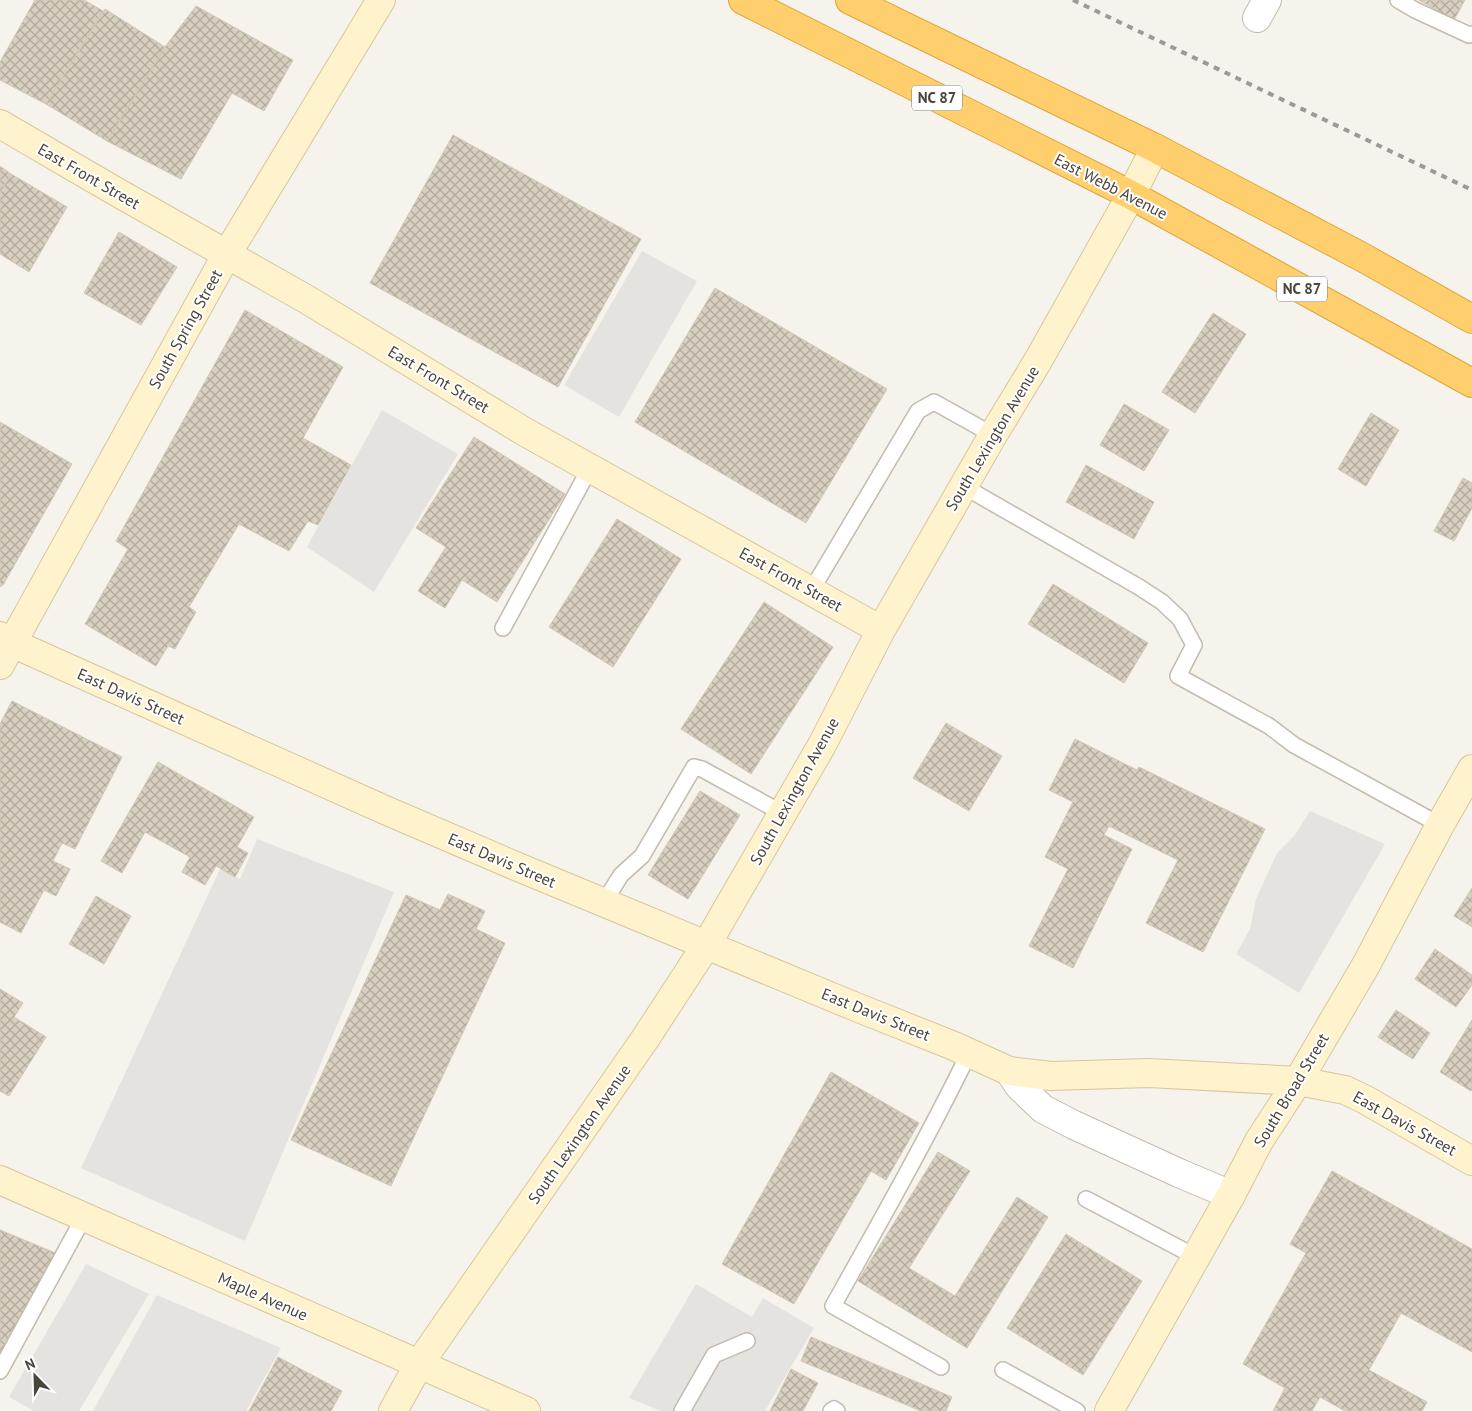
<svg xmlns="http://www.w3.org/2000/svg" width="1472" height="1411" font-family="'PT Sans',sans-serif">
<defs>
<pattern id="building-cross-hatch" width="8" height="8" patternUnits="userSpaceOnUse" patternTransform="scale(1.25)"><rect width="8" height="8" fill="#d8cfc1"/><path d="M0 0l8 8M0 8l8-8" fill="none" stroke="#b1aa9e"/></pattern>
</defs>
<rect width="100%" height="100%" fill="#f6f3ec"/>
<path fill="#e5e3e0" d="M642,251L697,281L619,417L564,385Z
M382,410L458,454L374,592L307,547Z
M1310,811L1385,844L1299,993L1236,954L1250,929L1256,899L1277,853L1295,835Z
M257,839L394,892L245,1241L81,1168L220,869L240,879Z
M86,1264L149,1294L79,1411H34L9,1397Z
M696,1284L752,1317L763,1298L814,1328L765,1411H661L629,1398Z
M157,1295L281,1348L246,1411H93Z"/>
<path fill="url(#building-cross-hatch)" stroke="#d3c7b4" d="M35,0H84L103,11L46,104L0,80V62Z
M1419,0H1465L1454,20Z
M196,6L293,60L264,111L232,93L181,179L107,141L165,47Z
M105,9L165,47L107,141L46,104Z
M453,135L641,239L558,387L370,283Z
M0,166L11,174L0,193Z
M11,174L67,207L29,272L0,254V193Z
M119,232L177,267L141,325L84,293Z
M715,288L887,389L806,523L635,422Z
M245,310L343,367L303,438L351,465L318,525L308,521L289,551L239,524L189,607L196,612L175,649L168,646L156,666L85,624L128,549L116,541Z
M1213,313L1246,334L1195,413L1162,392Z
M1124,404L1169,430L1144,471L1100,445Z
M1371,413L1399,430L1366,486L1338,469Z
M0,422L72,464L3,585L0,587Z
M474,437L565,494L497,602L462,580L445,608L418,591L446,547L416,528Z
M1086,465L1154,502L1134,539L1066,502Z
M1463,478L1472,483V508L1454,541L1434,531Z
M617,519L681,559L613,667L549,627Z
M1053,584L1148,643L1124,683L1028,624Z
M764,602L833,647L751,774L681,729Z
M12,701L122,757L75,849L62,843L53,861L70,869L56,896L44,890L21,933L0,922V724Z
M946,723L1002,756L969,811L913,778Z
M1075,739L1137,770L1139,767L1265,829L1203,952L1146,923L1178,860L1109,826L1104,835L1132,849L1073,968L1029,946L1068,869L1045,857L1073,802L1049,790Z
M158,762L254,817L237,847L248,853L235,877L216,866L205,885L182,872L190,857L145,832L122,873L101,861Z
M700,791L740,815L688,899L648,875Z
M1472,888V927L1454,916Z
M448,894L485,911L476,929L505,943L391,1186L291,1140L406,895L440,910Z
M96,896L131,916L104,964L69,944Z
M1435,949L1472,975V985L1456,1007L1415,979Z
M0,989L23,1003L14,1017L46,1037L9,1096L0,1091Z
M1396,1010L1430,1033L1413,1059L1378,1037Z
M1472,1020V1089L1471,1091L1440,1072Z
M831,1072L919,1123L886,1180L871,1171L794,1304L722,1264Z
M938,1152L970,1171L909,1268L955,1296L1017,1197L1048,1217L967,1348L858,1281Z
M1332,1171L1472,1249V1352L1401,1313L1369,1370L1427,1402L1422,1411H1345L1320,1397L1312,1411H1273L1285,1388L1243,1364L1306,1253L1290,1244Z
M0,1230L58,1254L0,1358Z
M1066,1234L1142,1281L1083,1375L1007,1328Z
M811,1337L952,1397L946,1411H921L801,1361Z
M278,1357L342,1391L331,1411H249Z
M791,1369L818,1383L803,1411H770Z"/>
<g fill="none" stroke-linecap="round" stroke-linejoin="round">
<g stroke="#c2bbae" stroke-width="18">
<path id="lane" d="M1398,0L1415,10L1469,35L1472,34
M963,486L1139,587L1162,602L1180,619L1194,645L1178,676L1269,726L1294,745L1440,825
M811,591L918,411L934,402L993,435
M503,628L590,468
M604,902L621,875L642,856L694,767L702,769L782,813
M1086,1199L1196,1257
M941,1367L833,1306C880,1222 927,1139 969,1053
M1003,1370L1077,1411
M0,1371L84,1217
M682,1411L714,1355L747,1341
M831,1411L834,1409L837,1411"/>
</g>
<g stroke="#c2bbae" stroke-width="30">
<path id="street" d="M1257,18L1267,0
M1009,1071L1019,1086L1043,1109L1074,1125L1179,1173L1231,1195"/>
</g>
<g stroke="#d6c79b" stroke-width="30">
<path id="secondary" d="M0,124L115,191L306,299L525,432L881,630
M0,636L12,643L385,810L518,867L856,1007L954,1046L1009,1071L1051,1076L1149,1073L1298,1081L1345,1090L1364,1099L1472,1161
M0,665L227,254L381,0
M0,1180L526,1411
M393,1411L419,1364L645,1039L707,944L822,745L881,630L993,435L1039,359L1131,195L1155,148
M1109,1411L1231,1195L1259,1141L1298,1081L1366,965L1440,825L1472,769"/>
</g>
<g stroke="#e0a43c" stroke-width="30">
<path id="highway" d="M743,0L1131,195L1472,383
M850,0L1155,148L1362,257L1472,319"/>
</g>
<use href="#lane" stroke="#fff" stroke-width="15"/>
<use href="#street" stroke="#fff" stroke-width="28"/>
<use href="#secondary" stroke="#fff3cd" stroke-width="28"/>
<use href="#highway" stroke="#ffcf6e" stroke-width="28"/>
<path stroke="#9a9a9a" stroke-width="4" stroke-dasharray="6 6" stroke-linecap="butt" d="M1073,0L1472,190"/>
</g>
<g text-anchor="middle" stroke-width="4" stroke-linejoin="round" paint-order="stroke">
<g fill="#fff" stroke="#817c74" stroke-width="1">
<rect x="912" y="85.5" width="50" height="25" rx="4"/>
<rect x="1277" y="276.5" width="50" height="25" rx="4"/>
</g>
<g font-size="15" font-weight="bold" fill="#4b4439">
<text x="937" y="103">NC 87</text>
<text x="1302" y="294">NC 87</text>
</g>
<g font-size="16" fill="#4b4439" stroke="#fff">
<text transform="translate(89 176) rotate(30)" y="6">East Front Street</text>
<text transform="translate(1111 186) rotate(27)" y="6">East Webb Avenue</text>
<text transform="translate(185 329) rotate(-61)" y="6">South Spring Street</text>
<text transform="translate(439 379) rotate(31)" y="6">East Front Street</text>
<text transform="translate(992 438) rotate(-59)" y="6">South Lexington Avenue</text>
<text transform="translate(791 579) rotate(29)" y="6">East Front Street</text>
<text transform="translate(131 696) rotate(24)" y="6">East Davis Street</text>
<text transform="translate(794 791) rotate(-61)" y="6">South Lexington Avenue</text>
<text transform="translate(502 860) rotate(23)" y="6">East Davis Street</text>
<text transform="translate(876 1014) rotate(22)" y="6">East Davis Street</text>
<text transform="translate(1291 1090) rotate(-59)" y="6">South Broad Street</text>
<text transform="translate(1405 1123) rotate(29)" y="6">East Davis Street</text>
<text transform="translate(579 1134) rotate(-55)" y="6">South Lexington Avenue</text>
<text transform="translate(263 1296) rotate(24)" y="6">Maple Avenue</text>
</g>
</g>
<g transform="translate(35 1376) rotate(337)" stroke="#ffffff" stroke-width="4" paint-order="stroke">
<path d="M0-4L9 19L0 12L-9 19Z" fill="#4b4439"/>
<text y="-8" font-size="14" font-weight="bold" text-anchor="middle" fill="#4b4439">N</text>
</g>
</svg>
